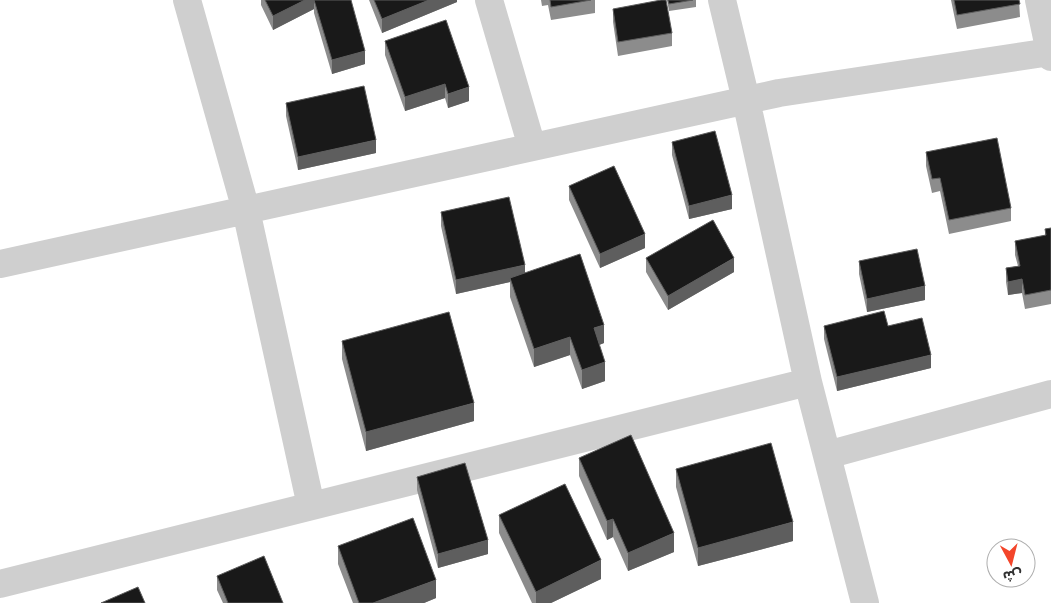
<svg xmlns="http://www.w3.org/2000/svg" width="1051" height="603" font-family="Barlow,'Noto Sans Arabic',sans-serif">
<rect width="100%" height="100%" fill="#fff"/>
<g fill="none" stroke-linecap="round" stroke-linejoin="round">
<path stroke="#cfcfcf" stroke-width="28" d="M187,0L246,210L311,506
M489,0L532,147
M722,0L746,100L808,382
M1039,0L1051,57
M0,264L779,93L1050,52
M827,455L1051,394
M0,584L808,382L865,603"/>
</g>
<path fill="#8c8c8c" d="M261,0H351L365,64L332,74L314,13V9L273,30L261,5Z
M369,0H457V2L382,33Z
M541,0H595V13L551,20L548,5L542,6Z
M667,0H696V7L669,11Z
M951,0H1019L1020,17L957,29Z
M613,9L672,33V46L618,56L613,22Z
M385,41L469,101L448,108L445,98L405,111L385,55Z
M286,103L376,153L298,170L286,116Z
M672,142L732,209L689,219L672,155Z
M926,152L1011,208V221L949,234L940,191L932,193L926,166Z
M569,186L645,248L600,268L569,200Z
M441,212L525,273L604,343L599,345L605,381L582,389L570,355L534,367L510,297V282L456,294L441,226Z
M1051,228V304L1025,309L1022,293L1008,295L1006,282V268L1018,266L1015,255V241L1045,236V229Z
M646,258L734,272L668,310L646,272Z
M859,261L925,300L867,312L859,274Z
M824,326H888L931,368L837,391L824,339Z
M342,341L474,421L366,451L342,359Z
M579,458L674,552L628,571L613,537L607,540L579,476Z
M676,469L793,541L698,566L676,487Z
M417,477L488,554L438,568L417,490Z
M499,515L601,579L551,603H532L499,533Z
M338,546L436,598L424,603H353L338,564Z
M217,576L283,603H223L217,590Z"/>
<path fill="#5e5e5e" d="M305,0H314V9L273,30V16Z
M429,0H457V2L382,33V19Z
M365,51V64L332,74V60Z
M445,84V98L405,111V97Z
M469,87V101L448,108V94Z
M376,140V153L298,170V157Z
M732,195V209L689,219V206Z
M645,234V248L600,268V254Z
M734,258V272L668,310V296Z
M525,265V278H510V282L456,294V280Z
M1022,279V293L1008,295V282Z
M925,286V300L867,312V299Z
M604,325V343L594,347V328Z
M570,337V355L534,367V349Z
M931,355V368L837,391V377Z
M605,362V381L582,389V370Z
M474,403V421L366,451V432Z
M613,519V537L607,540V521Z
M793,522V541L698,566V548Z
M674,533V552L628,571V553Z
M488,540V554L438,568V554Z
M601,560V579L551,603H536V592Z
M436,580V598L424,603H373Z"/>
<path fill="#191919" stroke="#5e5e5e" d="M265,0H305L273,16Z
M314,0H351L365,51L332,60Z
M374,0H429L382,19Z
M550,0H591L551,7Z
M661,0H666L672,33L618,42L613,9Z
M668,0H693L669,4Z
M954,0H1019L1020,4L957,15Z
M446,20L469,87L448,94L445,84L405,97L385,41Z
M364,86L376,140L298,157L286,103Z
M715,131L732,195L689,206L672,142Z
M997,138L1011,208L949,220L940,178L932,179L926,152Z
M614,166L645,234L600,254L569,186Z
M509,197L525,265L456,280L441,212Z
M713,220L734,258L668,296L646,258Z
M1051,228V290L1025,295L1022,279L1008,282L1006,268L1020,266L1015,241L1046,235L1045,229Z
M917,249L925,286L867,299L859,261Z
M580,254L604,325L594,328L605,362L582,370L570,337L534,349L510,278Z
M884,311L888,326L922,318L931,355L837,377L824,326Z
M449,312L474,403L366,432L342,341Z
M631,435L674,533L628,553L613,519L607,521L579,458Z
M771,443L793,522L698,548L676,469Z
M465,463L488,540L438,554L417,477Z
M565,484L601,560L536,592L499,515Z
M413,518L436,580L373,603H359L338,546Z
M264,556L283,603H228L217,576Z
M138,587L145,603H101Z"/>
<g transform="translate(1011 563) rotate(173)"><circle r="24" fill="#ffffff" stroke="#adadad"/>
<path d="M0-4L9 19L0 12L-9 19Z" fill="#f3452a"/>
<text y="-8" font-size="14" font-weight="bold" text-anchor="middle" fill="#323232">ش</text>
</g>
</svg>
